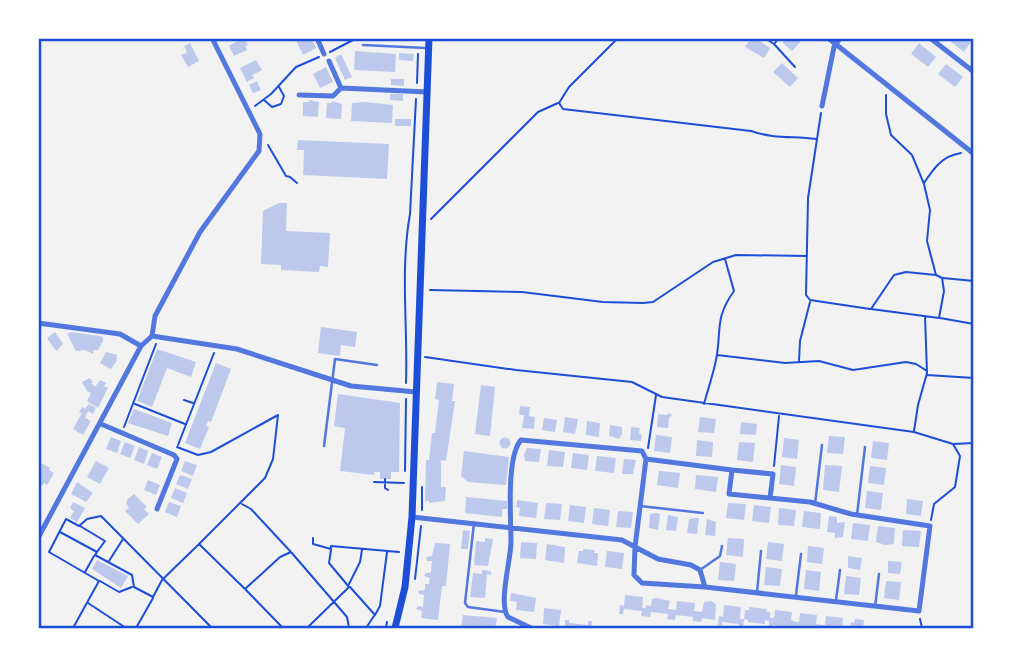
<svg xmlns="http://www.w3.org/2000/svg" width="1012" height="667" font-family="Inter,sans-serif">
<rect width="100%" height="100%" fill="#f2f2f2"/>
<path fill="#bdc9ec" d="M295,38H311L316,48L303,55Z
M751,38L760,41L770,48L764,58L745,47Z
M787,38H804L792,51L783,43Z
M946,38H967L971,42L964,52Z
M241,39H245L248,45L245,46L247,50L234,56L229,46Z
M190,43L199,61L188,67L181,55L187,53L184,46Z
M919,43L936,57L928,67L911,54Z
M355,51L396,54L395,72L354,70Z
M399,53L414,54L413,61L399,60Z
M341,54L352,77L345,80L335,58Z
M256,60L262,70L252,75L254,78L247,82L240,68Z
M782,63L798,78L790,87L773,72Z
M946,64L963,77L955,87L938,74Z
M326,67L333,82L320,88L313,74Z
M391,79H404V86L391,85Z
M257,81L261,90L253,93L249,85Z
M390,94H403V101L390,100Z
M309,100L319,102L318,117L303,116V102H309Z
M332,101L342,104L341,119L326,118L327,103H332Z
M365,102L393,105L392,123L351,121L352,103Z
M395,119H411V126H395Z
M298,140L389,144L387,179L303,175L304,150H297Z
M279,203H287L286,231L330,233L328,267L320,266L319,272L281,270V265L261,264L263,211Z
M321,327L357,332L355,347L341,345L340,356L318,353Z
M55,332L63,344L56,351L47,338Z
M71,332L100,336L103,337V341L98,350H93V354L85,350L76,351L67,334Z
M157,349L196,362L191,377L167,368L152,407L137,401Z
M106,352L117,355L116,362L111,369L100,363Z
M216,363L231,369L211,422L208,421L206,426L209,427L200,449L185,443Z
M90,378L93,383H91L95,387L100,380L106,383L104,386L108,388L98,408L87,401L91,393L87,391L82,382Z
M437,382L454,384L452,401H455L446,461L441,460V487H446L445,501L429,503V501H425L426,460H429L432,433H435L439,400L435,399Z
M481,385L495,387L490,436L475,434Z
M338,394L400,403L399,472H391V479H380V472H374V475L340,471L345,428L334,426Z
M89,404L96,408L93,414L88,411L85,418L91,421L83,435L73,429L82,413L79,412L82,407L85,409Z
M520,406L530,407L529,416L535,417L534,429L522,428L524,415H519Z
M134,409L172,423L168,436L128,423Z
M669,413L672,415L669,418L668,428L657,427L658,414L667,415Z
M565,417L578,419L575,434L563,432Z
M700,417L716,419L714,433L698,432Z
M544,418L557,420L555,432L542,430Z
M587,421L600,423L599,437L586,435Z
M741,422L757,424L756,435L740,434Z
M610,425L622,427V434L619,439L609,436Z
M631,427L640,428L639,433L642,435L641,441L630,440Z
M656,435L672,437L670,453L654,451Z
M829,436L845,437L843,454L827,453Z
M111,437L121,441L117,453L106,449Z
M499.5 443a5.5 5.5 0 1 1 11 0a5.5 5.5 0 1 1-11 0Z
M784,438L799,440L797,459L782,457Z
M697,440L713,442L712,457L696,456Z
M873,441L889,443L887,460L871,458Z
M125,442L135,446L130,458L120,454Z
M739,442L755,443L753,462L737,460Z
M139,447L148,451L144,464L134,460Z
M527,448L541,449L539,462L525,461L524,455Z
M549,450L565,452L563,467L547,466Z
M464,451L509,457L506,485L468,482L461,476Z
M152,453L162,457L157,469L147,465Z
M573,453L589,455L587,470L571,468Z
M597,456L616,458L614,473L595,471Z
M624,459L636,460L633,474H622Z
M96,461L109,468L100,484L87,477Z
M185,461L197,465L193,476L181,471Z
M41,463L50,468L49,470L54,473L47,485L44,483L42,486L38,484V468Z
M781,465L796,467L794,486L779,484Z
M825,465L842,466L839,492L823,490Z
M870,466L886,468L884,485L868,483Z
M659,471L680,473L678,488L657,485Z
M180,475L192,479L188,489L176,484Z
M696,475L718,477L716,492L695,489Z
M148,480L160,485L156,495L144,490Z
M77,482L93,493L86,502L71,494Z
M175,488L187,493L183,503L171,498Z
M867,491L883,493L881,510L865,508Z
M134,494L147,507L144,509L149,514L138,524L125,511L129,508L126,504L127,500Z
M466,497L507,501V509H502V517L465,513Z
M907,499L923,501L921,516L906,514Z
M517,500L538,503L536,518L519,516L520,508L516,507Z
M73,502L85,508L77,522L70,518L74,511L70,508Z
M169,502L181,506L177,517L165,512Z
M546,503L562,504L560,520L544,519Z
M728,503L746,504L744,520L726,518Z
M570,505L586,507L584,523L568,521Z
M754,505L771,507L769,523L752,521Z
M594,508L610,510L608,526L592,524Z
M779,508L796,510L794,526L778,525Z
M618,511L633,512L631,528L616,527Z
M804,511L821,513L820,529L802,527Z
M656,513L660,514L658,530L649,528L650,514Z
M668,515L678,517L676,531L666,530Z
M829,516L837,517V523L845,522L843,537L835,538V533L827,532Z
M695,518H699L697,534L687,533L689,519Z
M707,519L716,522L715,536L705,535Z
M853,523L870,525L868,541L851,539Z
M878,526L895,528L894,544L885,545L876,542Z
M463,530L470,531L468,549H461Z
M903,530L921,531L919,547L902,546Z
M485,538L493,539L488,566L474,565L476,541L485,542Z
M728,538L744,539L743,557L726,555Z
M521,542L537,543L536,559L520,558Z
M768,542L784,544L782,561L766,559Z
M435,543L450,544L446,586H442L438,620L421,618L422,611L416,609L418,606L423,607L424,595L419,594L418,591L425,590V584H429L430,578L424,576L426,573H431L432,561H427L426,557L432,556Z
M547,544L565,547L564,563L545,560Z
M808,546L824,548L822,564L807,562Z
M583,549L595,550L594,553H598L597,566L577,563L579,551H583Z
M607,551L624,553L622,569L605,567Z
M848,556L862,558L860,570L848,568Z
M97,560L128,576L121,588L92,569Z
M888,561L902,562L900,574L888,573Z
M720,562L736,564L734,581L718,580Z
M766,567L782,569L780,586L764,585Z
M482,570L491,571V575L487,574L485,598L470,597L473,573L482,574Z
M806,570L821,572L819,591L804,589Z
M846,576L861,578L859,595L844,594Z
M886,581L901,582L899,600L884,598Z
M511,593L536,598L534,612L516,610L517,602L510,601Z
M625,595L643,597L642,608H646V605L651,606L652,599L656,598L670,601L668,609L676,610L677,601L695,603L694,611L702,612L704,602L711,601L716,604L715,620L702,618L701,622L693,621V617L676,615L675,620L667,619L668,614L651,612L650,617L641,616L642,611L624,609L623,614H619L620,605L624,606Z
M724,605L741,607L740,619H744L745,610H749V607L767,609L766,612H770V618H774L775,610L792,612L791,620L795,622H799L800,613L817,615L816,624L821,625H825L826,616L843,618L842,628H790L773,625L772,628H769V621L765,620V624L748,622V620L744,619L743,628H739V624L731,623L722,622V626L718,625L719,616L723,617Z
M544,608L561,610L559,626L543,624Z
M463,615L497,618L495,628H461Z
M855,619L864,620L863,628H850L851,622L854,623Z
M565,620H569V623L588,625V621H592L591,628H565Z"/>
<g fill="none" stroke-linecap="round" stroke-linejoin="round">
<path stroke="#1d4ed8" stroke-width="2" d="M618,38L569,87L559,103L563,109L751,131C774,139 793,136 816,139
M765,38L774,44L795,67
M775,43L779,38
M330,52L357,38
M417,83L418,54
M886,95V114L891,135L912,155L924,184L930,210L927,241L936,275L942,278L944,291L939,318L871,309L894,275L906,272L936,275
M264,100L272,107L281,104L284,96L279,87
M255,106L271,94L296,67L319,57
M821,113L808,198L806,295L810,300L870,309
M268,145L286,176L290,177L297,183
M924,183C934,168 942,156 961,153
M431,219L538,112L558,103
M943,278L974,281
M430,290L522,292L603,302L643,303L653,302L713,262L736,255L807,256
M940,318L974,324
M717,355L785,363L819,361L853,370L906,362L916,364L927,371
M425,357L516,370L632,382L662,397L914,432L953,444L974,443
M799,361L800,341L810,302
M927,375L974,378
M406,383C408,327 400,270 410,214L416,99
M184,400L193,403
M135,404L185,424
M704,404C708,389 713,375 716,360C722,330 714,319 734,291L725,259
M124,427L156,344
M914,431L918,405L927,373L925,316
M178,445L214,353
M177,447L198,455L211,452L278,415L273,459L265,478L199,544
M648,448L656,395
M774,466L779,416
M405,471L406,399
M385,479V488L388,490
M374,482L404,483
M242,504L251,509L290,551
M422,510V487
M931,520L934,504L955,487L960,456L953,444
M80,526L105,541L97,552
M60,532L97,552L95,555L132,575L134,587L153,597L162,580L199,544L245,589L280,557L291,552L347,617L349,628
M313,538V544L331,549V546L399,552
M109,561L123,539
M85,572L94,556
M415,579L421,526
M100,581L119,592L132,587
M349,584L360,562L362,550
M350,587L375,615L380,606L387,552
M246,590L283,628
M88,603L126,628
M920,619L922,628
M73,628L99,581L49,552L66,519L79,526L87,519L101,516L212,628
M136,628L153,598
M307,628L349,587L329,563L331,550
M366,628L374,616
M386,628L387,622"/>
<path stroke="#5277de" stroke-width="2.5" d="M363,45L426,48
M324,446L335,359L377,365
M815,504L822,445
M640,506L703,513
M857,515L865,447
M474,523L465,603L468,607L505,612
M700,570L720,556L722,546
M757,592L761,551
M796,595L801,554
M836,600L840,570
M875,607L879,574"/>
<path stroke="#5277de" stroke-width="5" d="M317,38L324,54
M828,38L974,154
M930,38L974,72
M329,61L341,88L427,92
M299,95L333,96L341,88
M822,106L834,47L840,38
M38,323L120,334L141,346
M152,336L237,349L351,386L416,392
M101,424L174,455L177,459L157,509
M646,459L635,547L658,559L691,565L700,570L705,587
M732,470L773,474L770,498
M412,517L622,540L635,547L634,575L642,583L705,587L919,611L930,526L851,514L810,502L729,494L732,470L646,459L642,451L521,440C506,457 511,518 511,542C511,559 498,604 508,617L531,628
M38,538L141,346L152,336L155,316L200,232L259,151L260,134L212,38"/>
<path stroke="#1d4ed8" stroke-width="7" d="M395,628L405,587L412,517L429,38"/>
</g>
<rect width="1012" height="667" fill="none" stroke="#ffffff" stroke-width="80"/>
<rect x="40" y="40" width="932" height="587" fill="none" stroke="#1d4ed8" stroke-width="2.5"/>
</svg>
